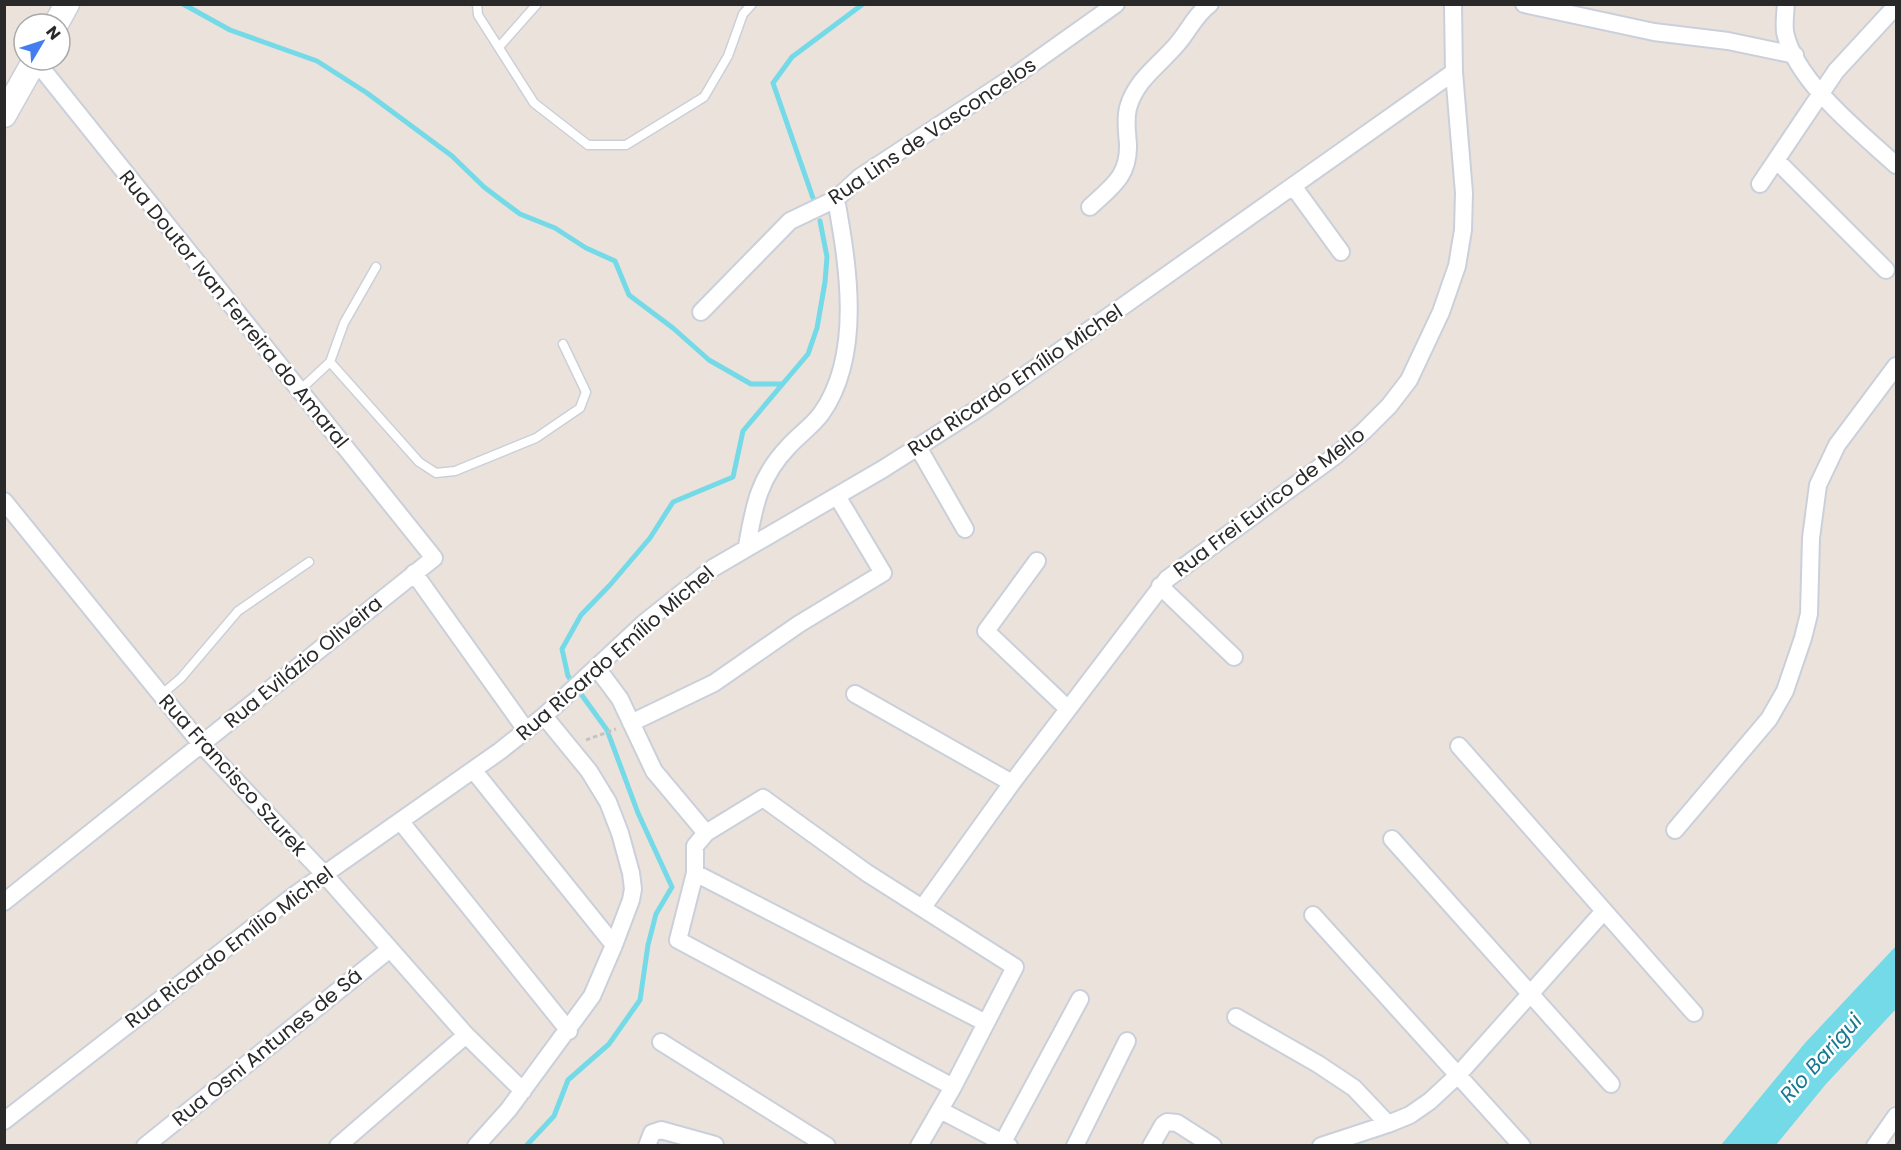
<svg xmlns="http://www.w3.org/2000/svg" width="1901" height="1150" font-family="Poppins,sans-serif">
<rect width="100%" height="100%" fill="#ebe2dc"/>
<path fill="#74dae7" d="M1896,946V1009L1826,1084L1776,1145H1721L1805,1043Z"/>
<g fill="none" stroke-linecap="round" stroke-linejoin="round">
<path stroke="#74dae7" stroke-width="5" d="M183,4L230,30L317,61L367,93L452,156L484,187L520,214L555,228L586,248L615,261L629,295L673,328L709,360L751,384H782
M813,198L773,83L792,57L863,4
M526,1146L554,1116L568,1080L609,1044L640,1000L648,945L656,914L672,887L638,813L607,730L568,676L562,649L581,615L610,585L650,538L673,502L733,477L743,431L808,354L817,328L825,282L827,257L820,221"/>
<g stroke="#cad0da" stroke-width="11">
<path id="service" d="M477,4L478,15L534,103L588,145H626L704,97L728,56L743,14L752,4
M499,47L537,4
M330,362L344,323L376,267
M300,390L330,362L419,462L436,473L455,471L536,438L580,408L586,392L563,344
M161,695L181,678L238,611L309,562"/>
</g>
<g stroke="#cad0da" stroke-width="20">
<path id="minor" d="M1524,4L1654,32L1728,41L1795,55
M1786,4C1785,14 1784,23 1785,32C1795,81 1861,133 1896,165
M1776,160L1886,270
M1760,184L1836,71L1896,6
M1293,186L1341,252
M1090,207C1111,187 1129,177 1128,144C1127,132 1125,120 1128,108C1136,79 1160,65 1178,43C1189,30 1196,14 1210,4
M701,312L790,221L836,199L860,177L1019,73L1116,4
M918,447L965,529
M4,501L201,744L324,874L466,1035L523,1091
M747,546C754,506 759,477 789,446C799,435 812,426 821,414C863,355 848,265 836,199
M1037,561L986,631L1068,709
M414,573L526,730
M1160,586L1234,657
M597,668L620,699L654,771L706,833
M855,694L1012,783
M631,723L714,683L799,624L883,573L837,496
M1459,746L1694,1013
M474,771L614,945
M401,822L569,1031
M1675,830L1769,719L1785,691L1803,638L1809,614L1811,538L1818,485L1837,445L1896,366
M1392,839L1611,1084
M695,873L986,1023
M4,902L434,558L35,60
M923,907L1012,783L1167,579L1335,456L1364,431L1389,406L1409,380L1441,312L1457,266L1463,230L1464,193L1454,72L1453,4
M1313,915L1522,1146
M1236,1017L1318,1064L1354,1088L1388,1124
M661,1042L827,1146
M940,1110L1009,1146
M4,1121L292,897L500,751L544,716L644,623L713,568L883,469L979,408L1454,72
M1003,1142L1080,999
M145,1146L390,949
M338,1146L466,1035
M476,1146L509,1109L592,996L614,945L631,900L633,889L631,873L620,833L608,802L589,771L544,716
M647,1146L652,1133L661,1130L715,1145
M919,1146L953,1087L1015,967L867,873L763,798L706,833L695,846V873L678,940L953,1087
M1075,1146L1127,1041
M1151,1146L1163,1125L1167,1122L1177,1123L1213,1146
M1321,1146L1388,1124L1410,1115L1430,1101L1458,1075L1604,911
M1875,1146L1896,1116"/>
</g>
<g stroke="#cad0da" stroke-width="27">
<path id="secondary" d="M56,24L67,4
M4,115L35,60"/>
</g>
<path stroke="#c3c3c3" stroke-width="3" stroke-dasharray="4.5 3" stroke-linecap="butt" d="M586,740L616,729"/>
<use href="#service" stroke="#fff" stroke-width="8"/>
<use href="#minor" stroke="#fff" stroke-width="16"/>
<use href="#secondary" stroke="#fff" stroke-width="24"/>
</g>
<g text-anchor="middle" stroke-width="5" stroke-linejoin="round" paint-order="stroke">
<g font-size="20" fill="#292929" stroke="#fff">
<text transform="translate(932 131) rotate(-34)" y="7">Rua Lins de Vasconcelos</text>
<text transform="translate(234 309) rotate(51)" y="7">Rua Doutor Ivan Ferreira do Amaral</text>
<text transform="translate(1015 380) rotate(-34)" y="7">Rua Ricardo Emílio Michel</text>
<text transform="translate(1269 502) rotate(-37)" y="7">Rua Frei Eurico de Mello</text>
<text transform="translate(615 653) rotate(-41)" y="7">Rua Ricardo Emílio Michel</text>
<text transform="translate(303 662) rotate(-39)" y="7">Rua Evilázio Oliveira</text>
<text transform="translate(233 775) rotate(48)" y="7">Rua Francisco Szurek</text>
<text transform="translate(229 947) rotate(-37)" y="7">Rua Ricardo Emílio Michel</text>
<text transform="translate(267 1047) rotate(-39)" y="7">Rua Osni Antunes de Sá</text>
</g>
<g font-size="21" font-style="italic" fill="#157992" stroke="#fff">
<text transform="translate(1821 1058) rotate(-48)" y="7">Rio Barigui</text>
</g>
</g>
<rect width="1901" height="1150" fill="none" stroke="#292929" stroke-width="12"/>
<g transform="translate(42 42) rotate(51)"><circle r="28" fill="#ffffff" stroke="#a9a9a9" stroke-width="1.5"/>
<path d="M0-4.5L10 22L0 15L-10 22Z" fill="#447def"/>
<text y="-9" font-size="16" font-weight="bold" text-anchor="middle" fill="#292929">N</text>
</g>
</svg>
